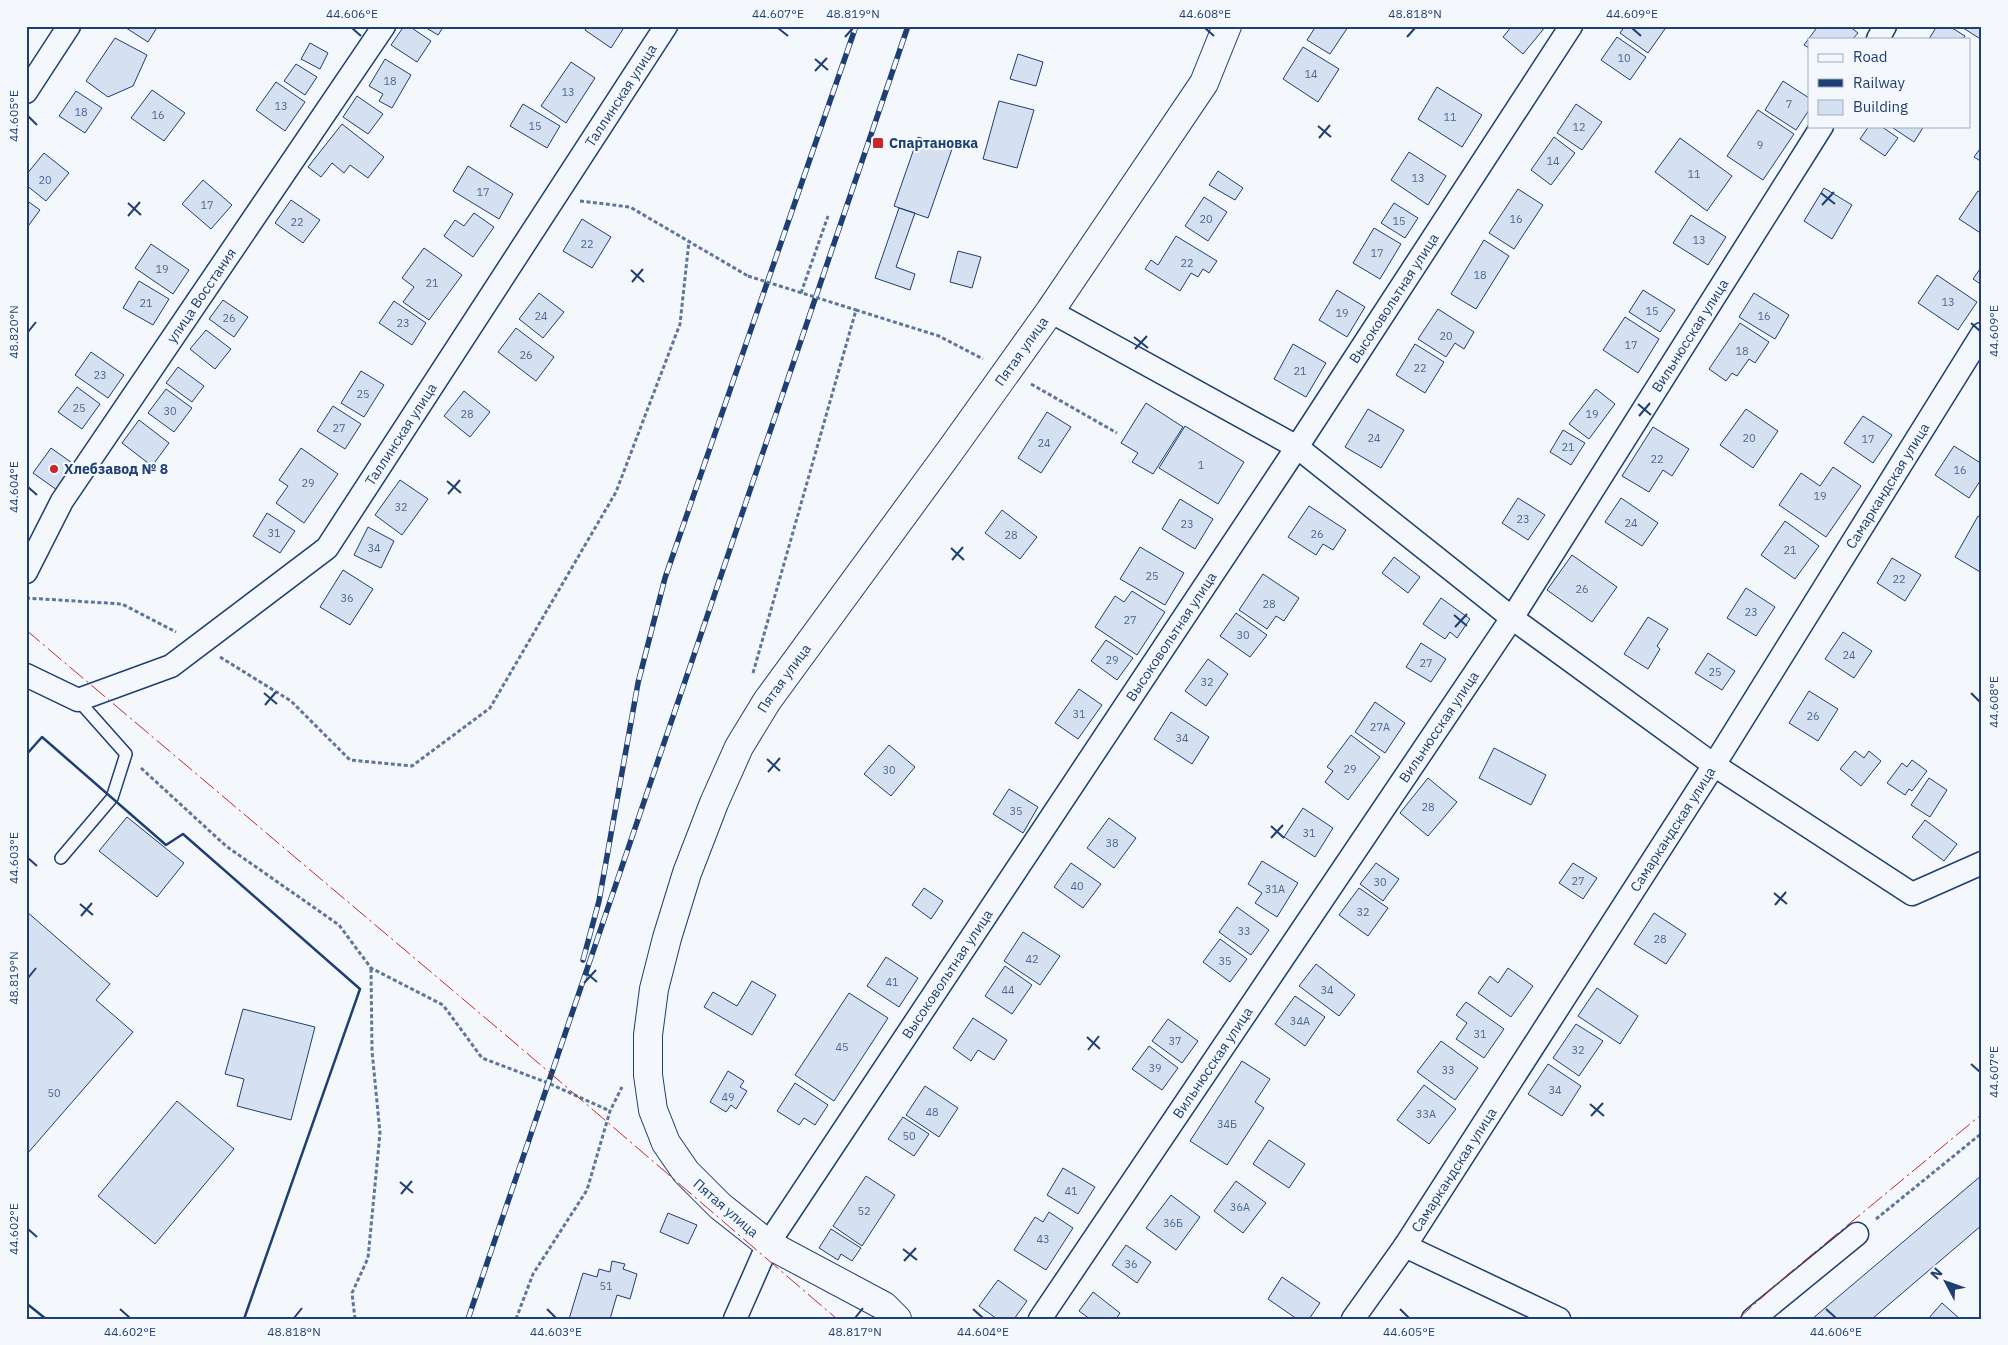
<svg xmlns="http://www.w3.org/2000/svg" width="2008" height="1345" font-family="'IBM Plex Sans',sans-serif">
<rect width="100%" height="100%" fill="#f4f7fb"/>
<path fill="#d5e0f0" stroke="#1d3f73" d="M123,26H158L148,42Z
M404,26H409L431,41L417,62L391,45Z
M423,26H444L438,35Z
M587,26H625L611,48L585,30Z
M1316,26H1347L1348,27L1330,54L1307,40Z
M1512,26H1546L1523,54L1503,37Z
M1625,26H1667L1648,53L1620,33Z
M1818,26L1823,28L1825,26H1849L1858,33L1853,39H1809V48L1804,45Z
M1937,26H1949L1965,36L1963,39H1929Z
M1960,26H1982V40Z
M1617,37L1646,57L1630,80L1601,60Z
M115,38L147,55L133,86L108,97L86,81Z
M310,43L328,53L320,69L301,59Z
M1303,47L1339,69L1318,102L1283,79Z
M1018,54L1043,62L1036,86L1010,79Z
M385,59L411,75L392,108L379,101L383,94L369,86Z
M571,62L595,78L566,123L541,106Z
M296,64L317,77L305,95L284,81Z
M1783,81L1809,98V110L1796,130L1765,110Z
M276,82L305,102L285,131L256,110Z
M1437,87L1482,115L1462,147L1418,119Z
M152,90L185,113L164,141L131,118Z
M76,91L102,108L85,133L59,116Z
M357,96L383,114L368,134L343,117Z
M999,101L1034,110L1017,168L983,159Z
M523,104L560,126L547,148L510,126Z
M1576,104L1602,122L1582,150L1557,133Z
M1758,110L1794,134L1763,180L1727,156Z
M342,124L384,157L368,178L350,165L344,173L332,163L321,177L308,167Z
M1869,126H1881L1898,138L1885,156L1860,139Z
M1890,126H1924L1914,142Z
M918,137L952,149L928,218L894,206Z
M1554,137L1575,153L1551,185L1531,170Z
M1680,138L1732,176L1707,211L1655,172Z
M1982,146V162L1974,157Z
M1409,152L1446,176L1428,205L1391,180Z
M44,153L69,173L46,201L26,185V175Z
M468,166L513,194L499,219L453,191Z
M1218,171L1243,188L1235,200L1209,185Z
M203,180L232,205L211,229L182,204Z
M1824,188L1852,205L1832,239L1804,221Z
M1518,189L1543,205L1514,249L1489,233Z
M1978,191L1982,194V234L1959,219Z
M1204,197L1227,212L1208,241L1185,226Z
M26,200L40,210L26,229Z
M291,200L320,220L303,243L275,223Z
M1394,203L1418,218L1405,238L1381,223Z
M899,208L915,213L896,267L915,274L910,290L875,278Z
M474,213L494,227L473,257L444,236L455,220L464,226Z
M1691,215L1726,237L1708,265L1673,243Z
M582,219L611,237L592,268L563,251Z
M1374,228L1401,244L1380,279L1353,263Z
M1176,236L1217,261L1209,273L1203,269L1198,277L1191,273L1180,291L1145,269L1151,260L1158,265Z
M1484,240L1509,256L1476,309L1451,294Z
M151,244L189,270L173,294L135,268Z
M424,248L462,275L429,320L403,302L414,287L402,278Z
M958,251L981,257L972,288L950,282Z
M1982,266V285L1973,279Z
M1937,275L1977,302L1958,330L1918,303Z
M139,281L169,299L153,325L123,308Z
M1337,290L1365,307L1347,337L1319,320Z
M1643,290L1675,310L1660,332L1629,312Z
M539,293L564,312L543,338L519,319Z
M1754,293L1789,315L1775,339L1739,317Z
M223,300L248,317L234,337L209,319Z
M394,301L426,323L412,345L379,323Z
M1438,309L1474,332L1464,349L1455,343L1446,357L1418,339Z
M1625,317L1659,339L1638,373L1603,350Z
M1740,323L1769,342L1755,363L1749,359L1737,376L1732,373L1726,381L1709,369Z
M516,328L554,357L536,381L498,352Z
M206,330L231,349L215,369L190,349Z
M1293,344L1326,363L1306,397L1274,379Z
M1415,344L1444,362L1425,393L1396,375Z
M91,352L124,375L108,398L75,375Z
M178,367L204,386L192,402L166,383Z
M361,371L384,385L364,417L341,403Z
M77,387L100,404L82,429L58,412Z
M166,389L192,408L174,432L148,413Z
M1596,389L1615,404L1589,439L1569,424Z
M464,391L490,412L470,437L444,416Z
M1146,403L1183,427L1153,474L1132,462L1138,453L1121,443Z
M333,406L361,424L345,449L317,431Z
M1368,409L1404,430L1381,468L1345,447Z
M1746,409L1778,431L1753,468L1720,445Z
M1047,412L1071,427L1041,473L1018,458Z
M1863,416L1892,435L1873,463L1844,443Z
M139,420L169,443L152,466L122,443Z
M1185,426L1244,462L1218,504L1159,468Z
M1653,427L1689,449L1672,476L1663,470L1649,492L1622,476Z
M1563,430L1585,443L1571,465L1550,452Z
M1954,446L1982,464V478L1969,498L1935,475Z
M51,448L75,465L57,490L33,473Z
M301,448L338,474L304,523L276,503L288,486L279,480Z
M1833,467L1861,486L1826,537L1779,505L1801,473L1820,486Z
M400,480L428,499L402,535L375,515Z
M1518,498L1545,515L1528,540L1502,523Z
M1621,498L1658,523L1642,546L1605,522Z
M1180,499L1213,519L1195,549L1162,529Z
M1309,506L1346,530L1333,550L1323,544L1316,555L1288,537Z
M1002,510L1037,537L1020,559L985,533Z
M267,513L295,531L280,553L253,536Z
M1978,516L1982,518V573L1955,557Z
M1785,521L1819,546L1795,579L1761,555Z
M368,527L394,541L381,568L354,555Z
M1140,547L1184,573L1165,605L1120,579Z
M1572,555L1617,587L1592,622L1547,590Z
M1394,557L1420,577L1408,593L1382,573Z
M1892,558L1921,575L1905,601L1877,583Z
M343,570L373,589L350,625L320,607Z
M1263,574L1299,598L1284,621L1276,616L1267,629L1239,610Z
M1746,588L1775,607L1756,636L1727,618Z
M1132,591L1165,612L1137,655L1095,627L1115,596L1124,602Z
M1441,598L1470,619L1457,638L1450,632L1445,639L1423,624Z
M1236,613L1267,635L1250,657L1220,636Z
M1648,617L1668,629L1657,646L1660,649L1648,669L1624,654Z
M1843,632L1872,651L1854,678L1825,659Z
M1106,640L1133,658L1117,680L1091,661Z
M1421,643L1446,659L1431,682L1406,667Z
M1708,653L1735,671L1722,690L1695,673Z
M1208,659L1228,674L1206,706L1185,691Z
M1079,689L1102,705L1078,739L1055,723Z
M1809,691L1838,709L1818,741L1789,723Z
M1375,702L1405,723L1385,753L1355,732Z
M1171,712L1209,737L1192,764L1154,739Z
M1351,735L1380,757L1348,800L1325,782L1333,771L1327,767Z
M889,745L915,767L891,796L864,774Z
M1494,748L1546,775L1531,805L1479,778Z
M1855,751L1864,758L1869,751L1881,761L1861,786L1840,769Z
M1912,760L1927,771L1912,791L1909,789L1905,795L1887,783L1902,763L1907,767Z
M1428,778L1457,802L1428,836L1400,813Z
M1929,778L1947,790L1930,817L1911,805Z
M1009,789L1038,807L1023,833L993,814Z
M1303,808L1333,828L1315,857L1284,837Z
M127,817L184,863L157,897L99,851Z
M1109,818L1136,838L1114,868L1087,848Z
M1925,820L1957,844L1944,861L1912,837Z
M1262,861L1298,883L1277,917L1255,903L1262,893L1248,884Z
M1071,863L1101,884L1083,908L1054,887Z
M1376,863L1399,879L1383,901L1360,884Z
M1573,863L1597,878L1583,899L1559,883Z
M924,888L943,901L931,919L912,905Z
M1359,888L1388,908L1368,936L1339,915Z
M1237,907L1269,930L1251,955L1219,932Z
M26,911L110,984L96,1000L133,1032L27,1154Z
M1654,913L1686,934L1666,964L1634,944Z
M1023,932L1060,956L1040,985L1004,961Z
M1220,939L1247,959L1230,982L1203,962Z
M886,957L918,978L899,1007L867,986Z
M1316,964L1355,995L1339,1016L1299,986Z
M1005,966L1032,985L1012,1014L985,996Z
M1508,968L1533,986L1511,1017L1478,993L1490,976L1498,983Z
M752,981L776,995L752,1035L704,1007L713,992L737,1006Z
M1597,988L1638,1016L1620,1044L1578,1016Z
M849,993L888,1018L834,1101L795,1075Z
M1295,996L1325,1017L1305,1046L1275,1024Z
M1466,1002L1504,1029L1484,1058L1456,1039L1467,1023L1456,1015Z
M243,1009L315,1027L291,1120L237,1106L244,1079L225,1074Z
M973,1018L1007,1040L994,1060L978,1050L971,1061L953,1048Z
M1168,1019L1198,1041L1182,1063L1152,1041Z
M1576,1024L1603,1041L1579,1076L1553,1058Z
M1441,1041L1478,1068L1455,1100L1417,1072Z
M1149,1046L1178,1068L1162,1090L1132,1069Z
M1242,1061L1270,1079L1255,1102L1264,1108L1227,1165L1190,1141Z
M1548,1064L1581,1086L1562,1116L1528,1094Z
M728,1071L744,1081L740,1087L747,1091L736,1109L731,1105L726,1112L710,1102Z
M795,1083L828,1105L815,1125L804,1118L799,1125L777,1111Z
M1424,1085L1456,1109L1429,1144L1397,1120Z
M925,1086L958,1108L939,1137L906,1115Z
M177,1101L234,1149L155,1244L98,1196Z
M903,1117L929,1134L914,1156L888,1139Z
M1269,1140L1305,1164L1289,1188L1253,1164Z
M1063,1168L1095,1187L1078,1214L1047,1195Z
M1982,1175V1225L1872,1319H1812Z
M866,1176L895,1195L862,1246L833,1226Z
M1236,1181L1266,1203L1243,1233L1214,1211Z
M1171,1195L1200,1217L1176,1250L1146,1228Z
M1049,1212L1073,1228L1046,1270L1014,1250L1035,1217L1043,1222Z
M668,1213L697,1225L688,1244L660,1232Z
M831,1229L861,1248L852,1261L841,1254L838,1260L819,1248Z
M1126,1245L1151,1262L1137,1283L1112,1265Z
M612,1261L625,1264L623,1269L637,1274L630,1299L617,1295L610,1319H569L583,1273L597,1277L599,1269L610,1272Z
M1282,1277L1320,1303L1309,1319H1297L1268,1299Z
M998,1280L1027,1301L1014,1319H997L979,1306Z
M1093,1292L1120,1313L1116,1319H1090L1079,1311Z
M1942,1303L1960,1319H1928Z"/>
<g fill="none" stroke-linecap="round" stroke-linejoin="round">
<g stroke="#1d3f73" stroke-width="14">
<path id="lane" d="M61,858L112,798L126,754L78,700"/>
</g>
<g stroke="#1d3f73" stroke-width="25">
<g id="street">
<path d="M1878,39L1885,26"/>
<path d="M26,92L69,26"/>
<path d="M1050,311L1297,447L1512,618L1714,765L1912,894L1982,863"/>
<path id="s1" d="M26,572L62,501L384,26"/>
<path id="s2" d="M26,675L78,700L171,666L327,548L666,26"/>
<path d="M1405,1246L1559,1319"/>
<path id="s3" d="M735,1319L768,1244L1297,447L1571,26"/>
<path id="s4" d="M1040,1319L1512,618L1822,126"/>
<path id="s5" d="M1353,1319L1405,1246L1714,765L1982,334"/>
<path d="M1753,1319L1857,1234"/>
</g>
</g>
<g stroke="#1d3f73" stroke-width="30">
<g id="secondary">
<path id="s6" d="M897,1319L884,1306L768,1244L720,1206L686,1172L666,1143L653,1110L648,1075V1035L654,989L667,938L687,873L714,803L739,747L767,701L950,451L1050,311L1204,83L1227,26"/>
</g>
</g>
<path stroke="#5e769c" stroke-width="3" stroke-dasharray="4 2.5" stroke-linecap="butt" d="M580,201L630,207L748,276
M801,293L828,216
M1031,384L1117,433
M26,598L122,604L176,632
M220,657L291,701L350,760L412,766L490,708L616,492L680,324L689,241
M753,673L856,310L939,336L983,359
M141,768L226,846L339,925L371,968L443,1005L482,1058L548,1083L610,1111
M1876,1219L1982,1133
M355,1319L352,1293L368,1258L380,1133L372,1051L371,968
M516,1319L533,1274L587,1190L610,1111L622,1087"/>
<use href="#lane" stroke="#f4f7fb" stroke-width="11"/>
<use href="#street" stroke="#f4f7fb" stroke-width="22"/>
<use href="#secondary" stroke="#f4f7fb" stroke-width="28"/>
<g stroke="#1d3f73" stroke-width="5.5">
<path id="rail" d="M583,960L599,901L638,683L665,578L856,26
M468,1319L908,26"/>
</g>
<use href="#rail" stroke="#f4f7fb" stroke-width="4" stroke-dasharray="11" stroke-linecap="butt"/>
<path stroke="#5e769c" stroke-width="3" stroke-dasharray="4 2.5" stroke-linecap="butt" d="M748,276L856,310"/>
<path stroke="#1d3f73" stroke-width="2.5" d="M26,755L42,737L166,845L183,834L360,989L244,1319
M26,1303L46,1319"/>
<path stroke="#c62828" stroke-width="1" stroke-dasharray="18 4 2.5 4" stroke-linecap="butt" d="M26,630L515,1043L837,1319
M1738,1319L1786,1276L1982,1114"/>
</g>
<path fill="none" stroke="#1d3f73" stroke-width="2" d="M352,28L361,36M778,28L788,36M1205,28L1214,36M1632,28L1641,36M845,37L853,28M1407,37L1415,28M815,59L828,70M815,71L827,58M28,116L37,125M1318,126L1331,137M1319,138L1330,125M1821,193L1835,204M128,203L141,215M1822,205L1834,192M128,216L140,202M631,270L644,282M632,282L643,269M1971,323L1980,331M28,332L36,322M1134,337L1148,348M1135,349L1147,336M1638,404L1651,415M1639,416L1650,403M447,481L461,493M28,487L37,495M448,494L460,480M951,548L964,560M952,560L963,547M1454,615L1467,626M1455,627L1467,614M264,693L277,704M1971,693L1980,702M265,705L276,692M767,759L780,771M768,772L780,758M1271,826L1284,838M1271,838L1283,825M28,858L37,866M1774,893L1787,904M80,904L93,915M1775,905L1786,892M81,916L92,903M584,971L597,982M28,978L36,968M584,983L596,970M1087,1037L1100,1049M1088,1050L1099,1036M1971,1064L1980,1072M1590,1104L1604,1116M1591,1116L1603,1103M400,1182L413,1193M401,1194L412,1181M28,1229L37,1237M903,1249L917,1260M904,1261L916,1248M120,1309L130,1318M547,1309L556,1318M973,1309L983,1318M1400,1309L1409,1318M1826,1309L1836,1318M294,1318L302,1308M855,1318L863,1308"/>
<g fill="#c62828" stroke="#f4f7fb" stroke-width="2">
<rect x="872" y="137" width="12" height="12" rx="2.5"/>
<circle cx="54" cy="469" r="5"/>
</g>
<g text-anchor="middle" stroke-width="4" stroke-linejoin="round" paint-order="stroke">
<g font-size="11" fill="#4b6792">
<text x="1624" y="62">10</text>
<text x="1311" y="78">14</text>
<text x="390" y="85">18</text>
<text x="568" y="96">13</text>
<text x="1789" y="108">7</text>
<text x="281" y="110">13</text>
<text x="81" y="116">18</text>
<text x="158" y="119">16</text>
<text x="1450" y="121">11</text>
<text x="535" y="130">15</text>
<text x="1579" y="131">12</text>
<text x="1760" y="149">9</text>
<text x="1553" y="165">14</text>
<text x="1694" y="178">11</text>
<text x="1418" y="182">13</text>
<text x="45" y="184">20</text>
<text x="483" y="196">17</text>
<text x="207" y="209">17</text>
<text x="1206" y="223">20</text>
<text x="1516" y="223">16</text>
<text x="1399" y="225">15</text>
<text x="297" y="226">22</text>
<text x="1699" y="244">13</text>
<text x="587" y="248">22</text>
<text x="1377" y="257">17</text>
<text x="1187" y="267">22</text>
<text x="162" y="273">19</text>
<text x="1480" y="279">18</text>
<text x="432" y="287">21</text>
<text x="1948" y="306">13</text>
<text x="146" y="307">21</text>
<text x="1652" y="315">15</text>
<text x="1342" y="317">19</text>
<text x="541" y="320">24</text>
<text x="1764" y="320">16</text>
<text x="229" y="322">26</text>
<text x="403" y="327">23</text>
<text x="1446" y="340">20</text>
<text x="1631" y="349">17</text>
<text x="1742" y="355">18</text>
<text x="526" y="359">26</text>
<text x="1420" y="372">22</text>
<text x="1300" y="375">21</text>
<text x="100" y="379">23</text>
<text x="363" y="398">25</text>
<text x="79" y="412">25</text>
<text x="170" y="415">30</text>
<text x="467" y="418">28</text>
<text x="1592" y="418">19</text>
<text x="339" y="432">27</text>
<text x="1374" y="442">24</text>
<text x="1749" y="442">20</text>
<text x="1868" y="443">17</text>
<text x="1044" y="447">24</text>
<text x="1568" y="451">21</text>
<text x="1657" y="463">22</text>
<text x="1201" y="469">1</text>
<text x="1960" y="474">16</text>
<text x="308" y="487">29</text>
<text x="1820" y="500">19</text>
<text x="401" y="511">32</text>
<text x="1523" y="523">23</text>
<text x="1631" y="527">24</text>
<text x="1187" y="528">23</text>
<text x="274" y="537">31</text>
<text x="1317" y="538">26</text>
<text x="1011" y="539">28</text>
<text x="374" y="552">34</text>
<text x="1790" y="554">21</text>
<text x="1152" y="580">25</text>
<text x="1899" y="583">22</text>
<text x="1582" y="593">26</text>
<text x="347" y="602">36</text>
<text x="1269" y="608">28</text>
<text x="1751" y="616">23</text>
<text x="1130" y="624">27</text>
<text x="1243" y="639">30</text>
<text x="1849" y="659">24</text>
<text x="1112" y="664">29</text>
<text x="1426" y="667">27</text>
<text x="1715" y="676">25</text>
<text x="1207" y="686">32</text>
<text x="1079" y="718">31</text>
<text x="1813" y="720">26</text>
<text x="1380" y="731">27А</text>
<text x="1182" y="742">34</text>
<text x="1350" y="773">29</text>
<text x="889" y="774">30</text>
<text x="1428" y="811">28</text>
<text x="1016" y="815">35</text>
<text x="1309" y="837">31</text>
<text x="1112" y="847">38</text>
<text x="1578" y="885">27</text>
<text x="1380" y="886">30</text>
<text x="1077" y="890">40</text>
<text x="1275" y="893">31А</text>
<text x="1363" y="916">32</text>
<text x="1244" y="935">33</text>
<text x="1660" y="943">28</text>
<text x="1032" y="963">42</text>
<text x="1225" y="965">35</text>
<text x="892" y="986">41</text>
<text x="1008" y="994">44</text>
<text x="1327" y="994">34</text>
<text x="1300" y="1025">34А</text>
<text x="1480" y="1038">31</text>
<text x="1175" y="1045">37</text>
<text x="842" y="1051">45</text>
<text x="1578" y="1054">32</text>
<text x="1155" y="1072">39</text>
<text x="1448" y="1074">33</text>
<text x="1555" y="1094">34</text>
<text x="54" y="1097">50</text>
<text x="728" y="1101">49</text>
<text x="932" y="1116">48</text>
<text x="1426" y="1118">33А</text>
<text x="1227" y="1128">34Б</text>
<text x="909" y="1140">50</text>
<text x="1071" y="1195">41</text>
<text x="1240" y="1211">36А</text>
<text x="864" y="1215">52</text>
<text x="1173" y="1227">36Б</text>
<text x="1043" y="1243">43</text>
<text x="1131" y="1268">36</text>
<text x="606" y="1290">51</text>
</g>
<g font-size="14" fill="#1d3f73" stroke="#f4f7fb">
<text dy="5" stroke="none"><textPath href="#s2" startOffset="892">Таллинская улица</textPath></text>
<text dy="5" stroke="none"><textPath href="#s1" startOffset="328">улица Восстания</textPath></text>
<text dy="5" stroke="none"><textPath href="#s3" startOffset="1216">Высоковольтная улица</textPath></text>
<text dy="5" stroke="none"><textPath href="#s4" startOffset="1179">Вильнюсская улица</textPath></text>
<text dy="5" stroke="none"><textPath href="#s6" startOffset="1195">Пятая улица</textPath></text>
<text dy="5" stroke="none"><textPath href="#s2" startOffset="488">Таллинская улица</textPath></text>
<text dy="5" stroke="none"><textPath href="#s5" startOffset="990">Самаркандская улица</textPath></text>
<text dy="5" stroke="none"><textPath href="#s3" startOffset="811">Высоковольтная улица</textPath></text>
<text dy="5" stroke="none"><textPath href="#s6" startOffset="791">Пятая улица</textPath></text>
<text dy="5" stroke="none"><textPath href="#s4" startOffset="714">Вильнюсская улица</textPath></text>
<text dy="5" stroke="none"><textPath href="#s5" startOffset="585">Самаркандская улица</textPath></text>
<text dy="5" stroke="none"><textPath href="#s3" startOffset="406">Высоковольтная улица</textPath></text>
<text dy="5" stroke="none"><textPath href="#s4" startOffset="309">Вильнюсская улица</textPath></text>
<text dy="5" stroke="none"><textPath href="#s5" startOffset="180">Самаркандская улица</textPath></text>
<text transform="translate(726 1208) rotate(41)" y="5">Пятая улица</text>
</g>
<g font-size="14" font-weight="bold" fill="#1d3f73" stroke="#f4f7fb" text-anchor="start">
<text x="889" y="148">Спартановка</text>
<text x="64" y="474">Хлебзавод № 8</text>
</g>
</g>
<rect width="2008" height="1345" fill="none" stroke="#f4f7fb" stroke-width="55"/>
<rect x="1808" y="38" width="162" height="90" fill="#f4f7fb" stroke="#9eadc5"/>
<rect x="1818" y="54" width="25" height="8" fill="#f4f7fb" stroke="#9eadc5"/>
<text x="1853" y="62" font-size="15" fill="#1d3f73">Road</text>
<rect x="1818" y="79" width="25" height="8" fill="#1d3f73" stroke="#9eadc5"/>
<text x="1853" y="88" font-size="15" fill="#1d3f73">Railway</text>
<rect x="1818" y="100" width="25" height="15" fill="#d5e0f0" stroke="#9eadc5"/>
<text x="1853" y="112" font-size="15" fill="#1d3f73">Building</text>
<g transform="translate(1946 1282) rotate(311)" stroke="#f4f7fb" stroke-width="4" paint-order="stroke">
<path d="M0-4L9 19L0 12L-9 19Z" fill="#1d3f73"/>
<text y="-8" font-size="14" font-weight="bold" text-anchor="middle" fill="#1d3f73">N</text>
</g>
<rect x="28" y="28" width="1952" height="1290" fill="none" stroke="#1d3f73" stroke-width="2"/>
<g font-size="12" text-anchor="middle" fill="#1d3f73">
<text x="352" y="18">44.606°E</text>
<text x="778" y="18">44.607°E</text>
<text x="853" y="18">48.819°N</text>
<text x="1205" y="18">44.608°E</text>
<text x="1415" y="18">48.818°N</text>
<text x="1632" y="18">44.609°E</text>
<text transform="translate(14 116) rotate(-90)" y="4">44.605°E</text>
<text transform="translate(1994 331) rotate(-90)" y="4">44.609°E</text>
<text transform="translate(14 332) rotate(-90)" y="4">48.820°N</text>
<text transform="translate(14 487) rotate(-90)" y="4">44.604°E</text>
<text transform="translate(1994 702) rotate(-90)" y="4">44.608°E</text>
<text transform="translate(14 858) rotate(-90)" y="4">44.603°E</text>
<text transform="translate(14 978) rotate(-90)" y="4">48.819°N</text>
<text transform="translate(1994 1072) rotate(-90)" y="4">44.607°E</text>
<text transform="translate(14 1229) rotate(-90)" y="4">44.602°E</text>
<text x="130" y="1336">44.602°E</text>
<text x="294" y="1336">48.818°N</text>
<text x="556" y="1336">44.603°E</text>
<text x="855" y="1336">48.817°N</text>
<text x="983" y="1336">44.604°E</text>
<text x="1409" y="1336">44.605°E</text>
<text x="1836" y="1336">44.606°E</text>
</g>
</svg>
